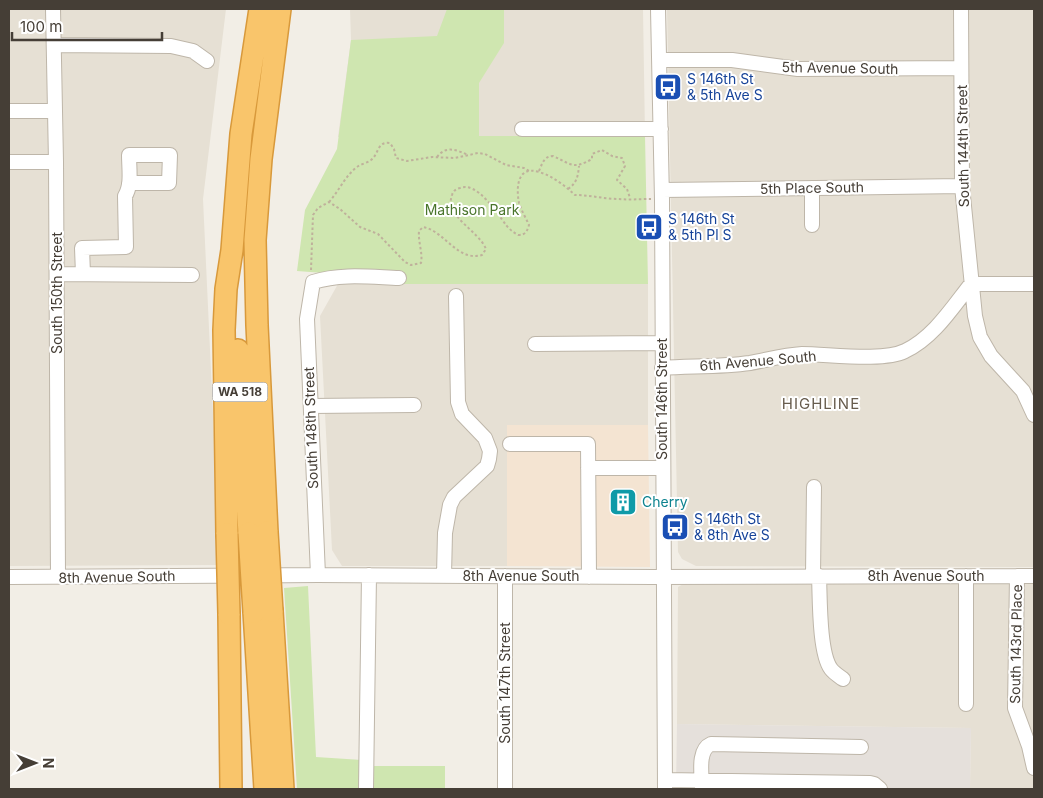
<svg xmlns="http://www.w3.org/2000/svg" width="1043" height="798" font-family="Inter,sans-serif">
<rect width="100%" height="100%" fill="#f2eee6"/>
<path fill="#e6e0d4" d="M9,9H226L203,199L220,565L9,566Z
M350,9H643L645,136L338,137L351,40Z
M667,9H1034V567L696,566L682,559L678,552Z
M338,284H648V425H507V566H342L332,550L320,316Z
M685,583L1034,584V789H970L971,728L677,724L678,587Z"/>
<path fill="#f4e4d2" d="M507,425H648L650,567L507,566Z"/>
<path fill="#e5e0db" d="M677,724L971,728L970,789H676Z"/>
<path fill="#cfe6b0" d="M447,9H504V43L479,83V136H645L648,284H338L337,274L297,271L305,210L337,149L351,40L437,36Z
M308,586L316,757L362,760L361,789H297L284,588Z
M374,766H445V789H374Z"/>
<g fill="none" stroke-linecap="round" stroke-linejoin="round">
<g stroke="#beb6a9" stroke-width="16">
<path id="minor" d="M53,9L56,162L58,577
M658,9L662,200L665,789
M961,9L962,186L975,316L980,337L991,356L1023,391L1034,415
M54,45L171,46L193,51L207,61
M660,60H732L798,69L961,68
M9,111H55
M522,129H661
M9,162H56
M812,188V225
M662,190L962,186
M57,274L192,275
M83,274L82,248L126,247L125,196C132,185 129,169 129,155H170L169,183H129
M535,344L662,343
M662,368C691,366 721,367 750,363C767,360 784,355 802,354C828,354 883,362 905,351C933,338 952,308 971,284H1034
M311,406L414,405
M510,444H588L589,577
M588,468H663
M318,575L307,319L313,282C341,273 371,277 399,278
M444,575L445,533L450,505L454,497L487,466L489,459L490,451L485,438L462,414L458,402L456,296
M813,576L814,487
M819,576C820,598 819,653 831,669C834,673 839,676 843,679
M1017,576L1015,708L1029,746L1034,768
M9,577L318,575L654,577L1034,576
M966,704V576
M665,780L870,783L874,784L880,789
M702,788C702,775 697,750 711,744L861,747
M366,789L369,575
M505,789V576"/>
</g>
<g stroke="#d8993b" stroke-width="24">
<path id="highway" d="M238,350L249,533
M267,532L257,325L255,240L261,159L280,9
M227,534L224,330L226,289L232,250L241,134L260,9
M272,611L283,789
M254,612L265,789
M229,614L231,789"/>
</g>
<path stroke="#bfb19b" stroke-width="2" stroke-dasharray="2.5 2.5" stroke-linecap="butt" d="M437,157C446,145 457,150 468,155
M539,171C542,164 544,156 553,156C571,164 573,170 592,159V154L602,150L612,156L622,158L625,166L617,180L627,189L630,198
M568,189C577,183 578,176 579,166
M329,202C339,191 345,176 357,167C361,164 367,163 371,160C379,154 377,141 390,143L394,149L396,158L407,161L432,157L455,158L478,153L485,154L506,165L524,168L529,171
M311,270L313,215L318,208L329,202L340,209L360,227L378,234L405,262L411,265L421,263C423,253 418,242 419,231L423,227C445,231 457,262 482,255L486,249C479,231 444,216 452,195C453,191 456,189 460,188C477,181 497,213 506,225C509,229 513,232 518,235C526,235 527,231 529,225C526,218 521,210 519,203C516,188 517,165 539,172C553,176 565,186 575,195C590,195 604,199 619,199C629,200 640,199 651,199"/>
<use href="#minor" stroke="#fff" stroke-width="14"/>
<use href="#highway" stroke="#f9c56b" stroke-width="21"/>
<g stroke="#d8993b" stroke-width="24" stroke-linecap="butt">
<path id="highway-bridge" d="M267,532L272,611
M249,533L254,612
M227,534L229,614"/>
</g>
<use href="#highway-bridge" stroke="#f9c56b" stroke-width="21"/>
</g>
<defs>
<g id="bus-square" transform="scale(1.4375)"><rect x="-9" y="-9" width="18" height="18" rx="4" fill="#1a4fb4" stroke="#fff"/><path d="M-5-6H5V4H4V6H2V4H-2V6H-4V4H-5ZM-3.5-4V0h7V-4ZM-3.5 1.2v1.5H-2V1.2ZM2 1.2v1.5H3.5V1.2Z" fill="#fff"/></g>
<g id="building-square" transform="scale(1.4375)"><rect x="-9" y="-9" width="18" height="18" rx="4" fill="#0f9aa8" stroke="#fff"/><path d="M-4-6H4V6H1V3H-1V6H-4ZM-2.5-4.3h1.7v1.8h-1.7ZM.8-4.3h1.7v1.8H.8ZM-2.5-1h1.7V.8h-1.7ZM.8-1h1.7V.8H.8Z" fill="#fff"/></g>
</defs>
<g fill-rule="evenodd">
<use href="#bus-square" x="668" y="87"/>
<use href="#bus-square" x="649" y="227"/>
<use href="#building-square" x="623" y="502"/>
<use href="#bus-square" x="675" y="527"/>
</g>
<g text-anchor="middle" stroke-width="4" stroke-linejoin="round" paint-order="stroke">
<rect fill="#fff" stroke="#7d7872" stroke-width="1" x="212.5" y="382.5" width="55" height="19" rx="4"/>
<g font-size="12" font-weight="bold" fill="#453e36">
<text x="240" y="396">WA 518</text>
</g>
<g font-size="14" fill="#453e36" stroke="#fff">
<text transform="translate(840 68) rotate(1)" y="5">5th Avenue South</text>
<text transform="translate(963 146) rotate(-91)" y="5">South 144th Street</text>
<text transform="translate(812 188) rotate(-1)" y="5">5th Place South</text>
<text transform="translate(57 293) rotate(-90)" y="5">South 150th Street</text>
<text transform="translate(758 361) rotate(-5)" y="5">6th Avenue South</text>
<text transform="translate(662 399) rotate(-90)" y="5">South 146th Street</text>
<text transform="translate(311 428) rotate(-92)" y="5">South 148th Street</text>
<text x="521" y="581">8th Avenue South</text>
<text x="926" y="581">8th Avenue South</text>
<text transform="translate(117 577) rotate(-1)" y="5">8th Avenue South</text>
<text transform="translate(1016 644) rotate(-89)" y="5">South 143rd Place</text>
<text transform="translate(505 683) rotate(-90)" y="5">South 147th Street</text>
</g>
<g font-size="14" fill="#164399" stroke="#fff" text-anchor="start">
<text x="687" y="84">S 146th St<tspan x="687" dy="16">&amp; 5th Ave S</tspan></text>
<text x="668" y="224">S 146th St<tspan x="668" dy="16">&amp; 5th Pl S</tspan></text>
<text x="694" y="524">S 146th St<tspan x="694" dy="16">&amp; 8th Ave S</tspan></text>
</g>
<g font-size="14" fill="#49752b" stroke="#fff">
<text x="472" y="215">Mathison Park</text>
</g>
<g font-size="14" fill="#0d838f" stroke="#fff" text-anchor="start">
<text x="642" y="507">Cherry</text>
</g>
<g font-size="15" letter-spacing="1" fill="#675c4d" stroke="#fff">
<text x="821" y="409">HIGHLINE</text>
</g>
</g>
<rect width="1043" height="798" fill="none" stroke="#453e36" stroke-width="20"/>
<g transform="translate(35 763) rotate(90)" stroke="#ffffff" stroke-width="4" paint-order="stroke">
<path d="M0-4L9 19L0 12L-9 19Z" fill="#453e36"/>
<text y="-8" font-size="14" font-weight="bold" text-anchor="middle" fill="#453e36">N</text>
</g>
<path d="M12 32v8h150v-8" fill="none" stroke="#453e36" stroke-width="2.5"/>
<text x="20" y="32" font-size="15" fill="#453e36" stroke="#ffffff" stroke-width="4" paint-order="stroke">100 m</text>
</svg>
